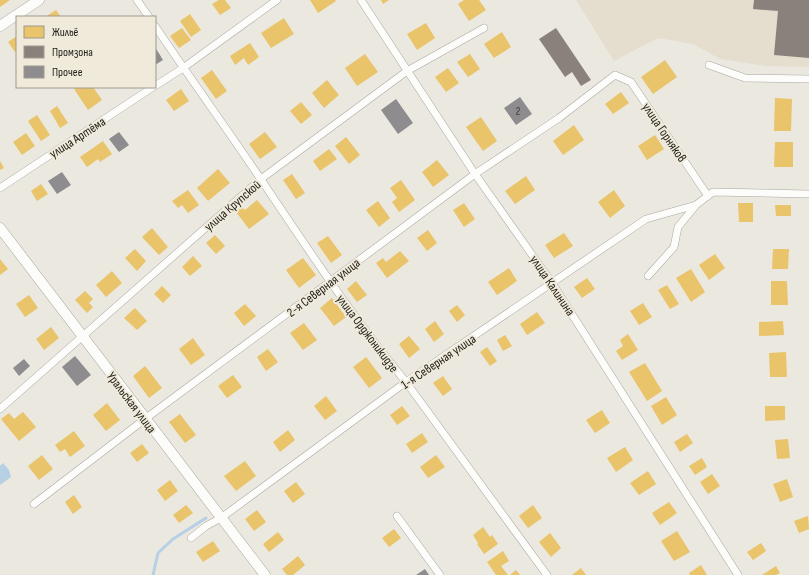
<svg xmlns="http://www.w3.org/2000/svg" width="809" height="575" font-family="'Sofia Sans Condensed',sans-serif">
<rect width="100%" height="100%" fill="#ebe8e0"/>
<path fill="#e5dece" d="M576,0H809V67L766,66L720,59L693,44L658,38L614,61Z"/>
<path fill="#b6d0e6" d="M3,463L9,470L11,477L0,485V466Z"/>
<path fill="#e9c46a" d="M0,0H10L0,7Z
M219,0H225L231,8L220,15L212,4Z
M310,0H335L336,1L318,13Z
M381,0H389L383,4Z
M464,0H479L486,10L469,21L458,4Z
M56,10L61,17H45Z
M190,14L201,30L191,37L180,21Z
M284,18L294,34L271,48L261,33Z
M426,23L435,38L417,50L407,34Z
M182,28L191,40L179,48L170,36Z
M502,32L511,47L494,58L484,44Z
M17,36V50L15,52L8,42Z
M250,43L259,57L248,65L244,58L235,65L230,56Z
M365,54L378,72L357,86L345,68Z
M470,54L480,69L468,77L457,62Z
M665,60L677,77L653,94L641,77Z
M448,68L459,83L446,92L435,77Z
M212,70L227,91L216,99L201,78Z
M327,80L339,95L324,108L312,93Z
M77,87H93L102,100L88,110L74,89Z
M181,89L189,101L174,111L166,100Z
M621,92L629,103L613,114L605,104Z
M775,98L792,99L791,131H774Z
M301,102L312,115L301,124L290,111Z
M57,106L68,123L60,128L50,111Z
M37,115L50,135L41,141L28,121Z
M481,117L497,141L483,151L466,127Z
M574,125L584,140L563,155L553,141Z
M265,132L277,147L260,159L249,144Z
M26,133L35,146L22,155L13,142Z
M655,135L664,149L647,160L638,146Z
M346,137L360,155L349,164L335,146Z
M103,141L112,154L100,162L98,159L87,167L80,157Z
M775,142H793V167H774Z
M329,149L337,159L320,171L313,161Z
M437,160L449,175L433,187L422,172Z
M0,161L4,168L0,170Z
M218,169L230,183L208,201L197,188Z
M292,174L305,193L296,199L283,180Z
M526,176L535,190L515,204L505,191Z
M401,180L415,200L399,212L392,202L397,198L390,188Z
M41,184L48,194L37,201L31,191Z
M188,190L199,205L188,213L182,205L178,208L172,201Z
M614,190L625,206L610,218L598,202Z
M257,200L269,214L249,229L236,212L242,207L245,210Z
M378,201L390,218L379,227L366,210Z
M464,203L475,219L464,227L453,210Z
M738,203H753V222H739Z
M775,205H791V216H776Z
M152,228L168,247L159,255L142,237Z
M428,230L437,243L427,251L417,238Z
M564,233L573,246L554,258L545,245Z
M215,235L225,246L216,254L206,243Z
M328,236L342,255L331,263L317,243Z
M135,249L146,261L137,271L125,258Z
M773,249H789L788,269H772Z
M400,251L409,261L387,278L376,263L383,258L386,262Z
M715,254L725,268L709,280L699,265Z
M193,256L202,266L190,276L182,267Z
M303,258L316,275L299,288L286,270Z
M0,259L8,269L0,275Z
M509,268L517,281L497,295L488,282Z
M691,269L705,292L691,302L676,278Z
M112,271L122,283L106,297L96,285Z
M587,278L595,289L582,298L574,287Z
M356,281L367,295L357,302L347,289Z
M771,281H787L788,305H771Z
M667,285L679,304L670,309L658,290Z
M162,286L171,295L163,303L154,294Z
M85,291L93,299L89,303L93,307L87,313L75,300Z
M29,295L38,308L25,317L16,304Z
M332,298L346,317L334,326L320,308Z
M643,303L652,317L639,325L630,311Z
M245,304L256,316L244,326L234,313Z
M457,305L465,315L457,322L449,311Z
M135,308L147,321L137,330L124,318Z
M537,312L545,323L527,335L520,324Z
M435,321L444,334L434,342L425,329Z
M783,321L784,335L759,336V322Z
M304,323L317,340L303,350L290,333Z
M51,327L59,338L44,350L36,339Z
M628,334L638,350L622,360L616,351L623,346L620,340Z
M505,335L512,346L503,351L497,340Z
M409,336L420,349L409,358L399,344Z
M193,338L205,355L191,365L179,349Z
M487,347L497,361L490,366L480,352Z
M268,349L278,362L266,371L257,357Z
M786,352L787,377H770L769,353Z
M366,357L382,378L369,388L353,367Z
M645,363L662,391L647,401L629,372Z
M145,366L162,388L149,398L133,376Z
M233,375L242,387L227,398L218,386Z
M443,376L452,389L443,396L433,383Z
M326,396L337,411L325,420L314,406Z
M666,397L677,415L662,425L651,406Z
M107,403L120,420L106,431L93,415Z
M402,406L410,416L397,425L390,415Z
M765,406H785V420L765,421Z
M602,410L610,423L595,433L586,420Z
M23,412L36,427L19,441L1,419L9,413L14,419Z
M180,414L196,435L185,443L169,422Z
M288,430L295,440L280,452L273,442Z
M74,431L85,446L70,457L65,449L60,452L55,445Z
M422,433L428,442L412,453L406,444Z
M687,434L693,443L680,452L674,442Z
M788,439L790,458L777,459L775,440Z
M142,444L149,453L137,462L130,453Z
M625,447L633,460L616,472L607,458Z
M42,455L53,469L39,480L28,466Z
M436,455L445,467L428,478L420,467Z
M702,458L707,467L695,475L689,466Z
M245,461L256,476L236,491L224,476Z
M648,471L656,484L639,495L630,483Z
M712,474L720,486L708,494L700,482Z
M787,479L793,497L780,502L773,484Z
M170,480L178,491L165,501L157,490Z
M296,482L305,494L293,503L284,491Z
M74,495L82,507L73,514L65,502Z
M669,502L677,513L660,525L652,513Z
M186,505L193,513L179,523L173,515Z
M533,505L542,518L528,528L519,516Z
M257,510L266,522L254,531L245,519Z
M808,516L809,529L799,533L794,521Z
M483,527L490,537L492,535L498,544L484,554L477,544L478,543L473,535Z
M394,529L401,538L389,547L382,538Z
M677,531L690,552L674,561L661,541Z
M278,532L284,540L269,552L263,544Z
M550,533L561,548L551,557L539,542Z
M213,541L220,551L203,562L196,552Z
M761,543L766,551L753,560L747,552Z
M503,551L509,561L501,566L508,575H496L487,562Z
M298,556L305,565L293,575H287L282,569Z
M701,565L707,575H690L689,573Z
M776,566L780,573L776,575H762Z
M581,568L586,575H572Z
M516,570L520,575H510Z"/>
<path fill="#8a817c" d="M754,0H809V58L774,55L778,11L753,9Z
M556,28L591,80L581,86L572,72L565,77L539,39Z"/>
<g fill="none" stroke-linecap="round" stroke-linejoin="round">
<path stroke="#b6d0e6" stroke-width="3" d="M153,575L158,553L173,539L206,518"/>
</g>
<path fill="#8e8c8f" d="M155,47L163,60L155,65Z
M520,97L532,114L516,125L504,108Z
M396,99L413,123L398,134L381,110Z
M119,132L129,145L119,152L109,139Z
M62,172L71,185L57,194L48,181Z
M75,356L91,375L77,386L62,367Z
M24,359L30,366L19,376L13,368Z
M425,569L429,575H416Z"/>
<g fill="none" stroke-linecap="round" stroke-linejoin="round">
<g stroke="#aaa7a1" stroke-width="8">
<path id="street" d="M137,0L149,17
M361,0L475,174L552,283L738,575
M155,26C190,78 227,129 262,181C308,249 353,318 406,382L547,575
M709,65L745,78L809,79
M155,86L183,68L277,0
M0,188L153,87
M648,276L674,247L678,227L696,205
M0,409L261,179L407,71L484,28
M34,504L145,419L475,174L559,118L615,75L631,82L708,196
M397,516L440,575
M191,538L206,526L221,518L406,382L646,219L696,205L713,192L809,194"/>
</g>
<g stroke="#aaa7a1" stroke-width="11">
<path id="secondary" d="M0,26L39,0
M0,228L265,575"/>
</g>
<use href="#street" stroke="#fcfcfa" stroke-width="7"/>
<use href="#secondary" stroke="#fcfcfa" stroke-width="10"/>
</g>
<g text-anchor="middle" stroke-width="4" stroke-linejoin="round" paint-order="stroke">
<g font-size="11" fill="#3e3c39">
<text x="518" y="115">2</text>
</g>
<g font-size="13" fill="#24221c" stroke="#f0eadb">
<text transform="translate(665 132) rotate(56)" y="5">улица Горняков</text>
<text transform="translate(77 137) rotate(-33)" y="5">улица Артёма</text>
<text transform="translate(232 205) rotate(-41)" y="5">улица Крупской</text>
<text transform="translate(553 285) rotate(56)" y="5">улица Калинина</text>
<text transform="translate(323 287) rotate(-37)" y="5">2-я Северная улица</text>
<text transform="translate(368 333) rotate(53)" y="5">улица Орджоникидзе</text>
<text transform="translate(438 361) rotate(-34)" y="5">1-я Северная улица</text>
<text transform="translate(132 402) rotate(53)" y="5">Уральская улица</text>
</g>
</g>
<rect x="16" y="16" width="140" height="72" fill="#f0eadb" stroke="#9e9a8f"/>
<rect x="24" y="26" width="20" height="12" fill="#e9c46a" stroke="#9e9a8f"/>
<text x="52" y="36" font-size="12" fill="#24221c">Жильё</text>
<rect x="24" y="46" width="20" height="12" fill="#8a817c" stroke="#9e9a8f"/>
<text x="52" y="56" font-size="12" fill="#24221c">Промзона</text>
<rect x="24" y="66" width="20" height="12" fill="#8e8c8f" stroke="#9e9a8f"/>
<text x="52" y="76" font-size="12" fill="#24221c">Прочее</text>
</svg>
